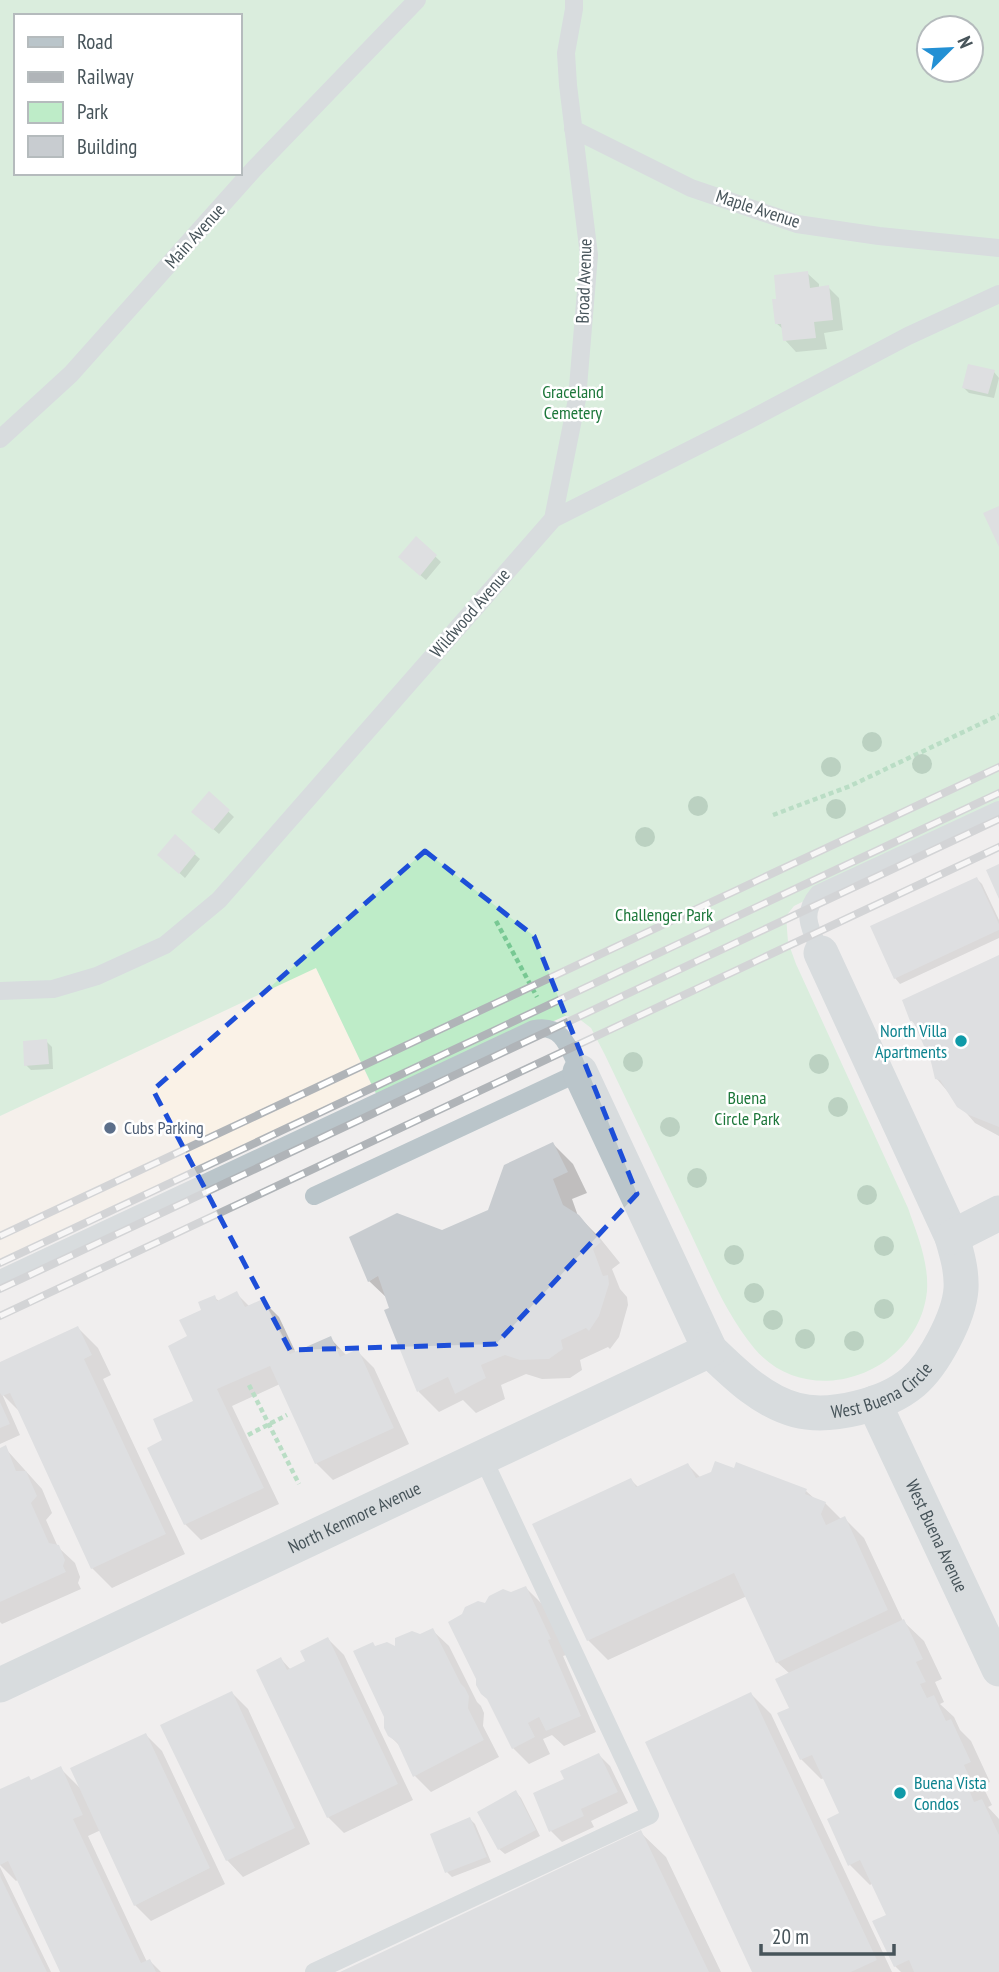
<svg xmlns="http://www.w3.org/2000/svg" width="999" height="1972" font-family="'PT Sans Narrow',sans-serif">
<rect width="100%" height="100%" fill="#f0eeee"/>
<path fill="#faf2e7" d="M316,967L373,1088L0,1264V1116Z"/>
<path fill="#beecc8" fill-rule="evenodd" d="M0,0H999V808L818,894L794,906L786,916L788,942L796,964L908,1208C917,1234 929,1262 927,1291C919,1373 809,1414 754,1348C726,1314 709,1272 690,1232C662,1173 633,1114 605,1055L591,1028L578,1018L565,1016L379,1100L316,968L0,1116ZM16,16H240V173H16ZM929,28H971V70H929Z"/>
<path fill="#0003" d="M807,273L819,284V288L828,287L839,298L843,330L824,333L827,349L796,352L785,340L784,330L776,323Z
M994,372L999,378L994,398L969,393L963,387Z
M416,538L441,562L426,580L405,562Z
M209,793L234,817L219,834L199,817Z
M175,837L200,859L185,878L165,860Z
M977,879L982,884L999,920V938L900,984L895,978Z
M999,957V1136L975,1123L936,1078L933,1061L917,1026L911,1020Z
M46,1041L52,1047L53,1069L31,1070L26,1065Z
M553,1144L573,1164L587,1193L572,1199L578,1216L599,1237L620,1263L612,1269L620,1289L627,1297L628,1305L619,1337L610,1349L608,1347L580,1360L582,1370L570,1378L542,1379L526,1374L501,1385L505,1399L476,1413L463,1400L439,1412L419,1392L386,1311L391,1309L388,1299L369,1281L442,1232L489,1211Z
M237,1294L250,1307L263,1301L279,1317L296,1353L330,1338L347,1356L357,1351L374,1368L409,1444L333,1480L316,1463L280,1384L232,1406L279,1504L201,1540L185,1524L164,1441L196,1402L190,1337L214,1297L220,1302Z
M78,1328L98,1348L111,1375L103,1379L185,1554L112,1588L92,1568L21,1413L2,1394L20,1435L0,1444V1364Z
M5,1448L42,1489L52,1513L46,1520L58,1547L75,1563L80,1577L78,1583L81,1589L2,1624L0,1622V1450Z
M688,1465L701,1478L806,1491L815,1499L825,1503L842,1520L844,1518L864,1538L903,1621L924,1641L942,1679L935,1682L944,1702L940,1704L954,1717L960,1730L971,1741L990,1782L982,1785L992,1805L988,1807L999,1819V1972H901L895,1966L889,1916L873,1883L870,1885L850,1865L842,1814L825,1778L821,1779L801,1759L791,1709L790,1674L777,1662L747,1596L608,1660L588,1640L631,1480L639,1488Z
M526,1588L542,1604L566,1655L563,1656L596,1732L564,1746L552,1735L543,1739L550,1754L529,1764L513,1748L486,1606Z
M432,1630L449,1646L477,1702L481,1706L484,1713L483,1726L499,1757L431,1792L415,1776L401,1747L389,1735L376,1647L397,1649Z
M328,1639L344,1655L413,1800L344,1833L328,1817L281,1659L291,1670L307,1662Z
M232,1693L248,1709L310,1844L243,1877L227,1860Z
M751,1694L771,1714L892,1972H754Z
M146,1735L162,1751L225,1884L151,1921L135,1905L101,1830L88,1836L147,1962L150,1961L161,1972H62L19,1879L16,1881L0,1865V1791L32,1781L60,1768L80,1788Z
M599,1755L610,1766L628,1803L591,1821L594,1827L562,1842L551,1831L566,1780Z
M516,1792L521,1798L540,1836L505,1854L499,1849Z
M470,1819L475,1824L491,1862L452,1877L447,1872Z
M640,1832L666,1857L721,1972H345Z
M0,1867L51,1972H1Z"/>
<path fill="#c8ccd0" d="M808,271L810,288L829,285L833,320L814,322L816,338L783,341L781,324H775L772,299H776L774,275Z
M968,364L995,370L988,394L962,388Z
M999,506V547L983,513Z
M416,536L437,555L420,576L398,557Z
M209,791L230,810L213,830L191,812Z
M175,834L196,853L179,874L157,855Z
M999,864V899L986,870Z
M977,877L999,924V930L894,979L870,926Z
M999,955V1127L969,1115L957,1107L940,1080L935,1079L931,1062L913,1021H910L902,1000Z
M47,1039L49,1064L24,1066L23,1041Z
M553,1142L568,1172L553,1179L563,1205L579,1215L601,1242L593,1249L603,1276L608,1275L609,1284L599,1316L589,1331L586,1328L561,1340L563,1349L549,1359L520,1360L505,1355L481,1365L486,1378L455,1394L448,1377L417,1392L384,1310L389,1308L378,1276L368,1282L349,1237L397,1213L442,1230L488,1210L504,1165Z
M237,1291L245,1307L263,1299L290,1354L331,1336L340,1357L358,1349L394,1428L315,1464L270,1366L217,1389L264,1488L184,1525L147,1448L162,1440L153,1419L193,1401L168,1346L187,1336L179,1320L201,1310L198,1302L215,1295L217,1301Z
M78,1326L92,1355L84,1359L166,1534L91,1569L10,1393L2,1396L0,1393V1362Z
M0,1402L10,1424L0,1428Z
M6,1445L16,1471H26L37,1496L31,1503L49,1543L59,1545L65,1560L63,1566L66,1572L0,1602V1448Z
M715,1461L734,1468L736,1462L807,1489L805,1494L826,1502L821,1514L826,1525L845,1516L888,1610L776,1663L734,1573L587,1641L532,1524L631,1478L636,1487L688,1463L696,1478L711,1472Z
M526,1586L551,1639L548,1640L581,1716L546,1731L539,1717L528,1723L535,1737L512,1749L487,1699L481,1694L476,1685V1679L448,1622L462,1614L465,1607L478,1601L485,1603L489,1596L503,1589L511,1592Z
M904,1619L923,1659L916,1662L926,1682L920,1684L927,1698L934,1695L946,1721L951,1719L971,1762L964,1765L973,1785L968,1787L974,1802L982,1799L999,1835V1972H914L909,1960L894,1967L872,1921L886,1915L860,1860L848,1866L827,1819L839,1813L812,1755L800,1760L777,1713L789,1708L775,1679Z
M433,1628L461,1684L465,1688L469,1696L468,1708L484,1740L413,1777L397,1742L388,1736L384,1728V1717L353,1651L373,1642L375,1646L387,1642L395,1646V1638L412,1631L420,1634Z
M328,1637L398,1784L327,1818L256,1670L281,1657L287,1670L305,1661L300,1651Z
M232,1691L295,1828L226,1861L160,1725Z
M751,1692L877,1960L851,1972H752L645,1742Z
M146,1733L210,1868L134,1906L70,1768Z
M599,1753L618,1792L581,1809L584,1816L549,1832L533,1793L564,1779L560,1771Z
M61,1766L83,1815L73,1819L141,1963L150,1959L156,1972H60L8,1861L0,1865V1789L29,1776L31,1780Z
M516,1790L536,1830L498,1850L477,1812Z
M470,1817L487,1857L445,1873L430,1834Z
M641,1830L709,1972H340L482,1905Z
M0,1876L47,1972H0Z"/>
<g fill="none" stroke-linecap="round" stroke-linejoin="round">
<path stroke="#78c893" stroke-width="4.5" stroke-dasharray="5 3.5" stroke-linecap="butt" d="M773,815L850,786L999,715
M496,921L537,997
M249,1385L299,1484
M248,1435L287,1415"/>
<path stroke="#bac5ca" stroke-width="18" d="M573,129L691,188L797,224L879,236L999,248
M0,439L71,374L254,169L417,0
M553,519L577,399L589,255L568,85L566,53L574,9V0
M821,953C811,930 800,915 818,894L999,810
M0,991L53,989L97,976L165,945L219,900L553,519L749,420L908,336L999,294
M0,1279L534,1029C564,1023 569,1050 580,1072L314,1196
M314,1972L650,1815L483,1458"/>
<g stroke="#bac5ca" stroke-width="35">
<path id="s1" d="M580,1072L710,1350C735,1374 762,1401 796,1410C830,1419 886,1405 913,1382C934,1364 959,1317 961,1289C962,1271 957,1254 952,1237L821,953"/>
<path d="M952,1237L999,1213"/>
<path id="s2" d="M874,1403L999,1669"/>
<path id="s3" d="M0,1685L710,1350"/>
</g>
<g stroke="#b0b4b8" stroke-width="8">
<path id="rail" d="M0,1236L999,767
M0,1263L999,793
M0,1289L999,819
M0,1316L999,847"/>
</g>
<use href="#rail" stroke="#fff" stroke-width="5" stroke-dasharray="16" stroke-linecap="butt"/>
</g>
<g fill="#7bad8b">
<circle cx="872" cy="742" r="10"/>
<circle cx="922" cy="764" r="10"/>
<circle cx="831" cy="767" r="10"/>
<circle cx="698" cy="806" r="10"/>
<circle cx="836" cy="809" r="10"/>
<circle cx="645" cy="837" r="10"/>
<circle cx="633" cy="1062" r="10"/>
<circle cx="819" cy="1064" r="10"/>
<circle cx="838" cy="1107" r="10"/>
<circle cx="670" cy="1127" r="10"/>
<circle cx="697" cy="1178" r="10"/>
<circle cx="867" cy="1195" r="10"/>
<circle cx="884" cy="1246" r="10"/>
<circle cx="734" cy="1255" r="10"/>
<circle cx="754" cy="1293" r="10"/>
<circle cx="884" cy="1309" r="10"/>
<circle cx="773" cy="1320" r="10"/>
<circle cx="805" cy="1339" r="10"/>
<circle cx="854" cy="1341" r="10"/>
</g>
<path d="M0 0H999V1972H0ZM425,851L534,936L637,1194L496,1344L290,1350L153,1090Z" fill="#f0eeee" fill-opacity=".55" fill-rule="evenodd"/>
<path fill="none" stroke="#1d4ed8" stroke-width="5" stroke-dasharray="14 9" stroke-linejoin="round" d="M425,851L534,936L637,1194L496,1344L290,1350L153,1090Z"/>
<g fill="#0f9aa8" stroke="#fff" stroke-width="2.5">
<circle cx="961" cy="1041" r="7"/>
<circle cx="900" cy="1793" r="7"/>
</g>
<circle fill="#5c6f8a" stroke="#fff" stroke-width="2.5" cx="110" cy="1128" r="7"/>
<g text-anchor="middle" stroke-width="5" stroke-linejoin="round" paint-order="stroke">
<g font-size="18" fill="#47545a" stroke="#fff">
<text transform="translate(758 209) rotate(18)" y="6">Maple Avenue</text>
<text transform="translate(195 236) rotate(-48)" y="6">Main Avenue</text>
<text transform="translate(584 281) rotate(-88)" y="6">Broad Avenue</text>
<text transform="translate(470 613) rotate(-49)" y="6">Wildwood Avenue</text>
<text dy="6" stroke="none"><textPath href="#s1" startOffset="504">West Buena Circle</textPath></text>
<text dy="6" stroke="none"><textPath href="#s3" startOffset="392">North Kenmore Avenue</textPath></text>
<text dy="6" stroke="none"><textPath href="#s2" startOffset="147">West Buena Avenue</textPath></text>
</g>
<g font-size="18" fill="#1c773a" stroke="#fff">
<text x="573" y="398">Graceland<tspan x="573" dy="21">Cemetery</tspan></text>
<text x="664" y="921">Challenger Park</text>
<text x="747" y="1104">Buena<tspan x="747" dy="21">Circle Park</tspan></text>
</g>
<g font-size="18" fill="#0d838f" stroke="#fff" text-anchor="end">
<text x="947" y="1037">North Villa<tspan x="947" dy="21">Apartments</tspan></text>
<text x="914" y="1789" text-anchor="start">Buena Vista<tspan x="914" dy="21">Condos</tspan></text>
</g>
<g font-size="18" fill="#4e5e75" stroke="#fff" text-anchor="start">
<text x="124" y="1134">Cubs Parking</text>
</g>
</g>
<rect x="14" y="14" width="228" height="161" fill="#ffffff" stroke="#b5bbbd" stroke-width="2"/>
<rect x="28" y="37" width="35" height="10" fill="#bac5ca" stroke="#b5bbbd" stroke-width="2"/>
<text x="77" y="49" font-size="21" fill="#47545a">Road</text>
<rect x="28" y="72" width="35" height="10" fill="#b0b4b8" stroke="#b5bbbd" stroke-width="2"/>
<text x="77" y="84" font-size="21" fill="#47545a">Railway</text>
<rect x="28" y="102" width="35" height="21" fill="#beecc8" stroke="#b5bbbd" stroke-width="2"/>
<text x="77" y="119" font-size="21" fill="#47545a">Park</text>
<rect x="28" y="136" width="35" height="21" fill="#c8ccd0" stroke="#b5bbbd" stroke-width="2"/>
<text x="77" y="154" font-size="21" fill="#47545a">Building</text>
<g transform="translate(950 49) rotate(66)"><circle r="33" fill="#ffffff" stroke="#b5bbbd" stroke-width="2"/>
<path d="M0-5L12 26L0 18L-12 26Z" fill="#2390d4"/>
<text y="-10" font-size="19" font-weight="bold" text-anchor="middle" fill="#47545a">N</text>
</g>
<path d="M761 1944v10h133v-10" fill="none" stroke="#47545a" stroke-width="3.5"/>
<text x="772" y="1944" font-size="21" fill="#47545a" stroke="#ffffff" stroke-width="5" paint-order="stroke">20 m</text>
</svg>
